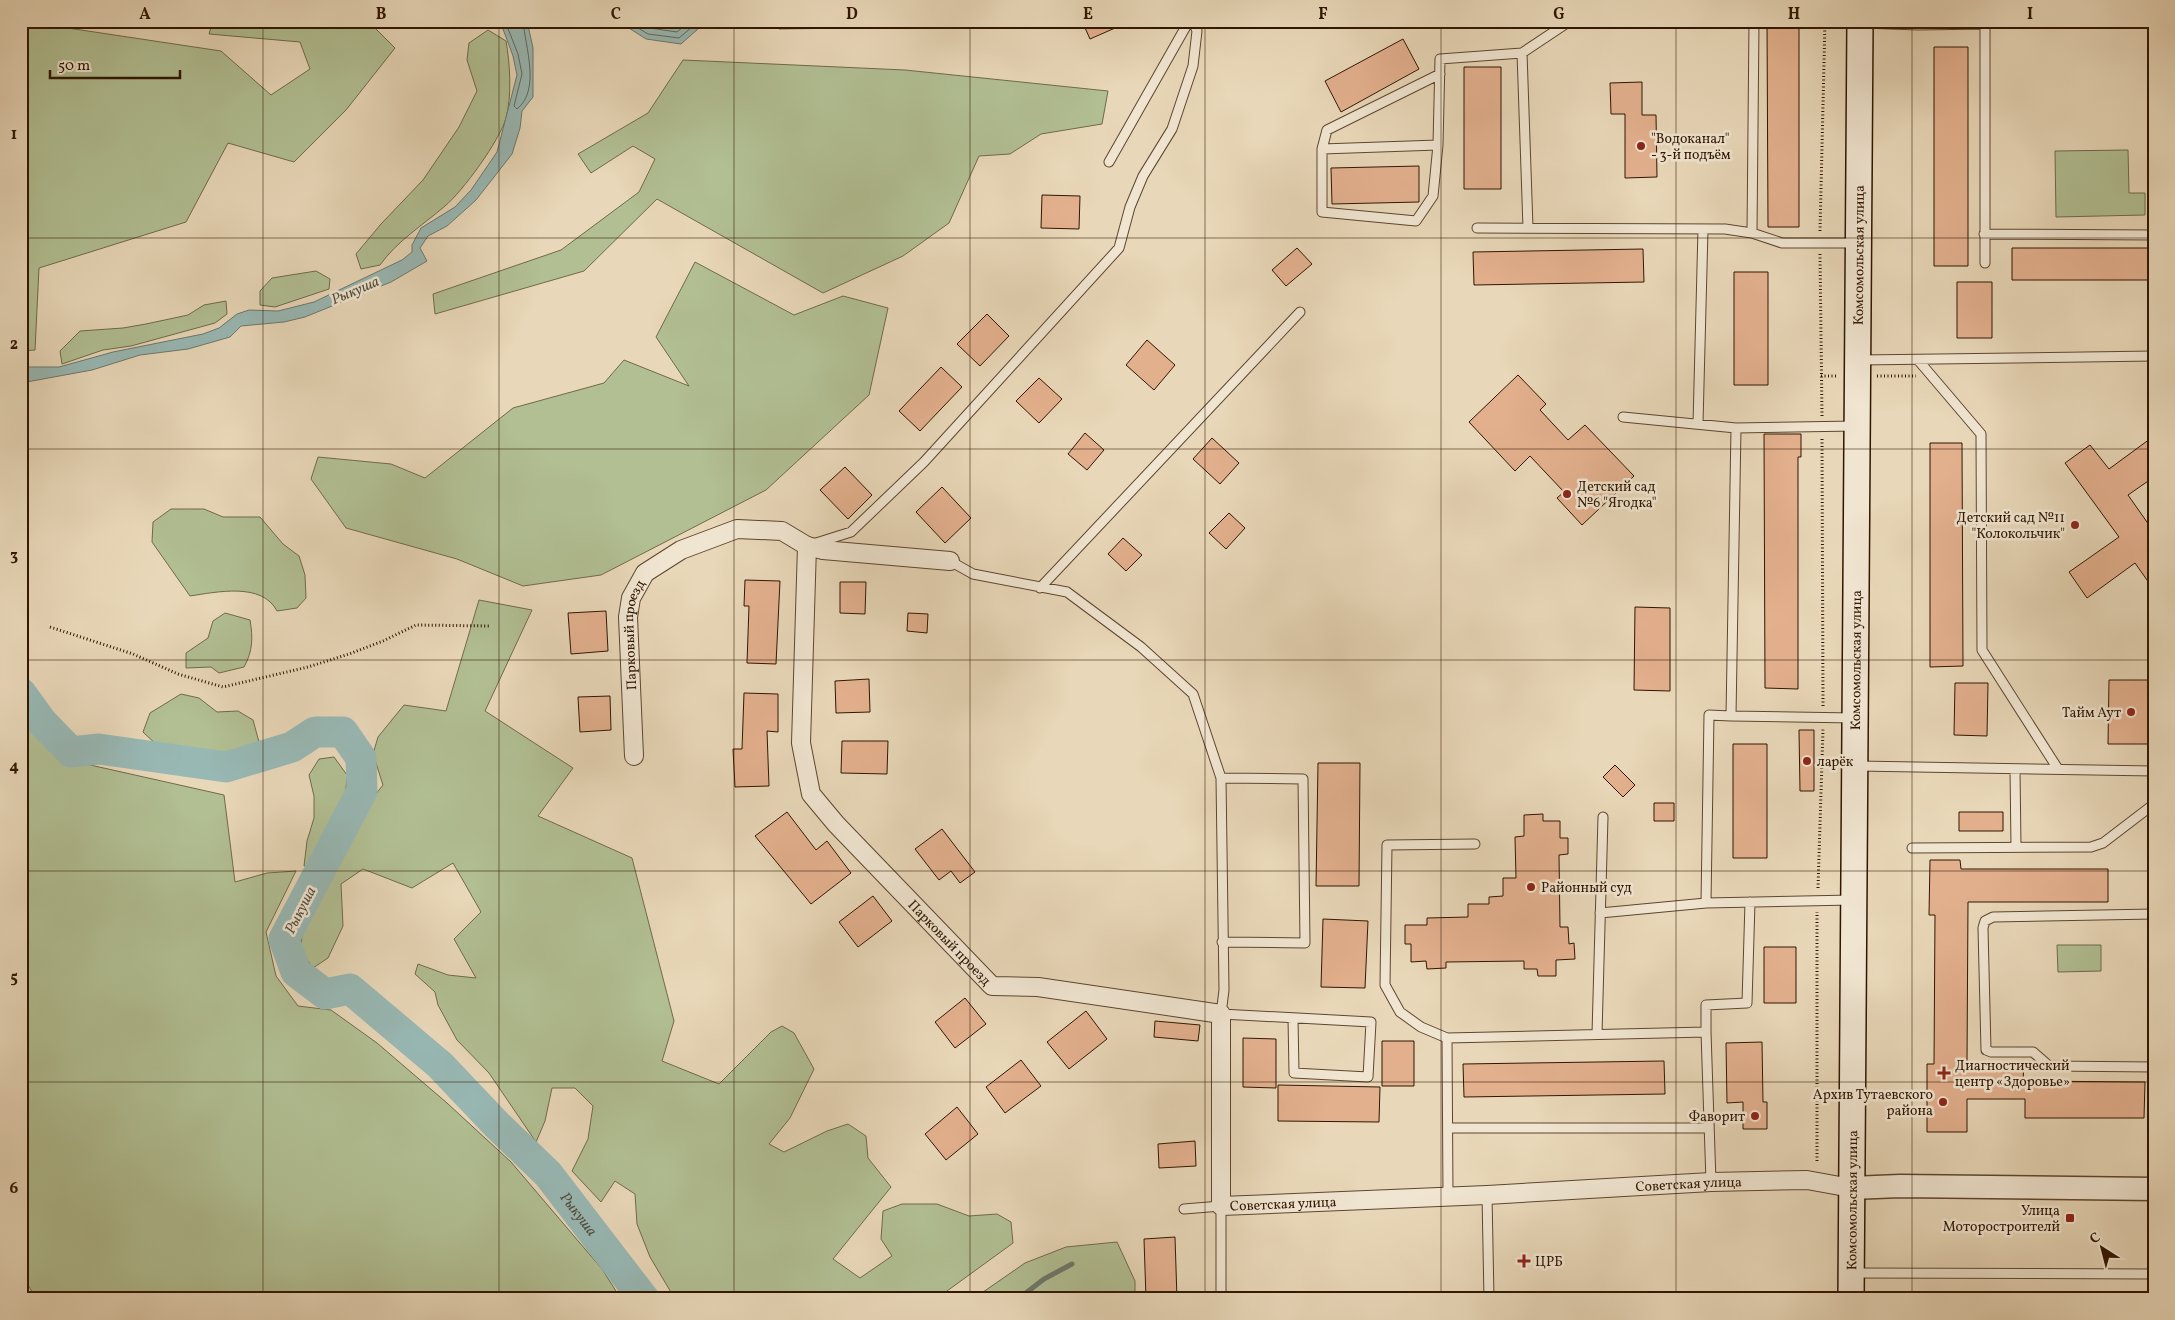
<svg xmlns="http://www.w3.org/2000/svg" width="2175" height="1320" font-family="Vollkorn,serif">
<rect width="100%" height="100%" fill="#e8d7b8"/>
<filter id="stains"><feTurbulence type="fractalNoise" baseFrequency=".004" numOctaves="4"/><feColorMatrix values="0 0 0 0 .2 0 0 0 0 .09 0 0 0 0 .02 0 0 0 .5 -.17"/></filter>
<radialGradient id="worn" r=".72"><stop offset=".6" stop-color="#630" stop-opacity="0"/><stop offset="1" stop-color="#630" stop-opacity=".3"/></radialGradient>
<path fill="#b1bf93" stroke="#706a4a" d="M21,21L221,51L271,95L310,69L300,42L209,34L213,21H368L395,48L346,110L294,162L228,143L186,222L39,268L35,350L21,351Z
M778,21H994V26L779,29Z
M488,30L506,41C510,63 512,96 506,118C500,140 463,191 445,206C423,225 397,241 380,265L361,269L356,254L381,224L423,180L459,127L477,91L467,60L469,43Z
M683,60L905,70L1108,91L1102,124L1041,134L1010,154L979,156L949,223L903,256L823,293L657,199L584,271L435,314L433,294L561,250L639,192L655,159L633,146L591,173L578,154L648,113Z
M2128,150L2129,193H2145V215L2056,217L2055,151Z
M695,262L794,315L843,296L888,308L869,395L766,490L601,575L523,586L457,559L346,528L311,479L318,457L391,464L425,478L513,408L604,383L624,360L689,386L656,337Z
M316,271L330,279L329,289L275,307L260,305V291L272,278Z
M226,301L227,314L215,323L131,346L103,350L62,364L60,351L80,331L123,328L146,324L188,315L204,305Z
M171,509H204L223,517H260L283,544L299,556L305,575L306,598L297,608L277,611C262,582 217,592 190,596L152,542L153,522Z
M479,600L532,610L485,711L573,768L538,816L632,858L674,1021L662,1061L719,1084L771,1032L782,1026L794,1033L814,1069L790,1118L769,1144L784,1152L827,1131L848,1124L866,1136L868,1158L891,1187L833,1259L860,1278L892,1256L881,1239L883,1211L902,1204H937L969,1216L997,1214L1011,1222L1013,1243L936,1299H675L650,1257L637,1224L635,1194L615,1181L601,1202L572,1171L588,1139L593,1106L575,1088H552L545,1121L536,1142L489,1073L457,1040L438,1005L435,992L415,974L418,964L448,975L476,978L454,939L481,912L453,863L412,888L363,869L341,884L343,926L328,958L313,968L301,951L302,933L357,818L383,785L373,754L378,737L404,705L446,711Z
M225,613L250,620C253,637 253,651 244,667L219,673L211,667L186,668V653L208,638L213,621Z
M181,694L199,698L217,712L238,711L253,720L259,742L241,752H211L185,747L158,746L143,732L150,713Z
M21,717L68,760L224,795L235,882L267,873L296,871L266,932L276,976L298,1006L331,1010L377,1043L447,1103L511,1162L602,1269L621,1299H118L114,1293L93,1299H37L21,1275Z
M334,757L347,775L345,805L324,842L316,863L304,866L307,841L314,818V796L309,775L319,759Z
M2057,945H2101V971L2058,972Z
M1117,1242L1135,1281V1299H973L1025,1263L1066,1247Z"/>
<path fill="#98b8b4" stroke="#6e776c" d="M500,21H527L533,48V97L522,111L520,128L512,154L476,200L447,226L428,236L420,248L427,261L391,282L305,317L284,322L241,326L230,337L188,349L140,355L92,370L21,383V367H59L113,352L203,334L219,328L237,314L249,310L278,311L314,302L402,260L412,252V245L421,228L455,207L471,190L497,152L517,75L513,56Z
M618,21H707L681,44L646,39Z"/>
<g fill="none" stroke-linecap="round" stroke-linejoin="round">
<path stroke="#64675a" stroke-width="1" d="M505,21L518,54L522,74L514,106L517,109C541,90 525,46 523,21
M627,21L648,34L679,38L699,21
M639,21L650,28L677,32L690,21"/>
<path stroke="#6e776c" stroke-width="5" d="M1018,1299L1044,1279L1072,1264"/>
<path stroke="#98b8b4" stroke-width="31" id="s1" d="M21,693L42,722L71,752L99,749L226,767L292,747L315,732H343L361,758L362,791L284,939L296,972L325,994L350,989L440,1065L496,1124L548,1174L644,1299"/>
</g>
<path fill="#e3b08e" stroke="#301600" d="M1082,21H1131L1090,39Z
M1767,21H1799V227H1768Z
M1403,39L1419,69L1341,112L1325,81Z
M1934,47H1968V266H1934Z
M1464,67H1501V189H1464Z
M1642,82V115H1656L1657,177L1625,178V114H1611L1610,83Z
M1419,166V202L1332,204L1331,168Z
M1042,195L1080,196L1079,229L1041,228Z
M1297,248L1312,264L1286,286L1272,270Z
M2012,248H2154V280H2012Z
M1643,249L1644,282L1474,285L1473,252Z
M1734,272H1768V385H1734Z
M1957,282H1992V338H1957Z
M987,314L1009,336L980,366L957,344Z
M1147,340L1175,365L1154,390L1126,365Z
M941,367L962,387L920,431L899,411Z
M1518,375L1546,404L1540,410L1568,440L1585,425L1634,476L1582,525L1557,498L1564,492L1530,456L1515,471L1469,422Z
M1039,378L1062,399L1039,423L1016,401Z
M1085,433L1104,450L1087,470L1068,454Z
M1764,434H1801V457H1798V689L1765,688Z
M2154,436V477L2128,495L2154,532V590L2135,563L2087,598L2069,572L2119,537L2065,463L2090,445L2109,469Z
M1212,438L1239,463L1220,484L1193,459Z
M1930,443H1962L1963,666L1930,667Z
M845,467L872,495L848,519L820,490Z
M942,487L971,518L945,543L916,512Z
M1229,513L1245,528L1226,549L1209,533Z
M1123,538L1142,555L1126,571L1108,554Z
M745,580L780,581L776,664L747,663L749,606H744Z
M840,582H866L865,614L840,613Z
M1635,607L1670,608V691L1634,690Z
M606,611L608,651L571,654L568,613Z
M908,613L928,614L927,633L907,631Z
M869,679L870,712L836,713L835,681Z
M2109,680H2154V744H2108Z
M1955,683H1988L1987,736L1954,735Z
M744,693L778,694V732L767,731L769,786L735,787L733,749H742Z
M610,696L611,730L580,732L578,697Z
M1799,730H1814V791H1800Z
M842,741H888L887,774L841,773Z
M1733,744H1767V858H1733Z
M1318,763H1360L1359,886H1316Z
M1615,765L1635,785L1623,797L1603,777Z
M1654,803H1674V821H1654Z
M787,812L816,850L827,841L851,873L811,904L755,836Z
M1959,812H2003V831H1959Z
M1543,814V821H1560V838H1568V854L1559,855L1560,927H1568L1569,944L1574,943L1575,959L1556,960V976H1538L1537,969H1524V961L1446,962V968L1427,969L1426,961L1411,962V944H1405V925H1427V918L1468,917V904H1489V897L1503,896V878H1516L1515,837L1524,836V815Z
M942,829L975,872L960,883L951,871L939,880L915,849Z
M1930,860H1960L1961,869H2108V902H1968L1967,1064H2024L2023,1081L2145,1082L2144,1118H2025V1099H1967V1132H1927V1064H1934L1935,915H1929Z
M873,896L892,921L858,947L839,922Z
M1323,919L1368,921L1365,988L1321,987Z
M1764,947H1796V1003H1764Z
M965,998L986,1024L955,1048L935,1022Z
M1086,1011L1107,1039L1069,1069L1047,1042Z
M1155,1021L1200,1025L1198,1041L1154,1037Z
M1243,1038L1276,1039V1088L1243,1087Z
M1382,1041H1414V1086H1382Z
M1762,1042L1763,1102H1767V1129H1743V1102L1727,1103L1726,1043Z
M1021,1060L1041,1086L1005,1113L986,1087Z
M1664,1061L1665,1094L1464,1097L1463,1064Z
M1278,1085L1380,1087L1379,1122L1278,1121Z
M957,1107L978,1134L946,1160L925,1134Z
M1195,1141L1196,1166L1159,1168L1158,1144Z
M1175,1237L1177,1299H1146L1144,1239Z"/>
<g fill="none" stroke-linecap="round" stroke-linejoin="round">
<g stroke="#5e462e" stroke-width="11">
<path id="service" d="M1862,23L1918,25L1985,24L1991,21
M1440,74L1327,130L1322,149L1438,145L1440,59L1522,53
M1322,149V212L1416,221L1433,196L1438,145
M1109,162L1189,21
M1477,228L1725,229L1752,233L1782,243H1858
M1528,228L1522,53L1570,21
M1752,233L1754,21
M1984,234L2154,235
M1985,263V24
M1860,360L2154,356
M1918,360L1981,434L1982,650L2058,769
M1623,417L1736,428
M1698,424L1703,229
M813,544L851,532L924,462L1119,248L1130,207L1143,176L1172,129L1193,66L1197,31L1193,21
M950,561L973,574L1067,592L1141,647L1193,694L1221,778L1224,990L1221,1014L1371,1022L1368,1077L1294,1073L1293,1018
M1040,588L1300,312
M1731,716L1854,718
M1857,766L2154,771
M2015,769L2016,847
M1221,778L1303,779L1305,943L1222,942
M1912,848L2091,847L2103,843L2154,804
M1852,900L1706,903L1709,715L1731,716L1736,428L1856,426
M1600,913L1706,903
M2154,914L1993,917L1985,921L1983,928L1986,1050L1991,1052H2033L2049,1066L2154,1067
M1706,1032L1711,1182
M1597,1034L1603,817
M1447,1038L1421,1027L1400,1012L1385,985L1387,845L1475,844
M1449,1128H1709
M1487,1195L1489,1299
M1448,1196L1447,1038L1706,1032V1005L1747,1003L1750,902
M1184,1209L1221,1206V1299
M1852,1273L2154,1274"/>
</g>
<g stroke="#5e462e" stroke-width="20">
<g id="minor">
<path d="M807,546L823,550L950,561"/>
<path id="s2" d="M634,756L628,617L631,598L645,573L681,550L737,529L782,531L807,546L801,743L811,794L836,824L992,986L1038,987L1221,1014V1206L1487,1195L1711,1182L1807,1180L1851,1188"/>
</g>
</g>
<g stroke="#5e462e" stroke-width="25">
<path id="tertiary" d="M1851,1188L1900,1186L2154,1189"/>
</g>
<g stroke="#301600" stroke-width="28">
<g id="secondary">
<path id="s3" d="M1851,1299L1860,21"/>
</g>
</g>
<path stroke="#301600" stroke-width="3" stroke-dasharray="1 2.5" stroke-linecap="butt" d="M1820,231L1825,21
M1820,254L1822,416
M1821,376H1838
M1877,376H1916
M1822,439L1823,706
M50,627L133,654L178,674L223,687L308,667L349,654L383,641L416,625L491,626
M1818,888L1823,729
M1817,1161V912"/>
<use href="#service" stroke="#f0e5d1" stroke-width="9"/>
<use href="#minor" stroke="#f0e5d1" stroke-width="18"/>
<use href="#tertiary" stroke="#f0e5d1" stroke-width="22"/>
<use href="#secondary" stroke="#f0e5d1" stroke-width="25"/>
</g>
<path fill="none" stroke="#301600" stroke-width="1" stroke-opacity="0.55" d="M263,21V1299M499,21V1299M734,21V1299M970,21V1299M1205,21V1299M1441,21V1299M1676,21V1299M1912,21V1299M21,238H2154M21,449H2154M21,660H2154M21,871H2154M21,1082H2154"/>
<g fill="#8f2418" stroke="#f0e5d1" stroke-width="2">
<circle cx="1641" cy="146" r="5"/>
<circle cx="1567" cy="494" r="5"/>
<circle cx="2075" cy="525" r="5"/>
<circle cx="2131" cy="712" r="5"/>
<circle cx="1807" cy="761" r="5"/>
<circle cx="1531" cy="887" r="5"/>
<path d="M1941.5 1065.5h5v5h5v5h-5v5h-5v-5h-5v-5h5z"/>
<circle cx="1943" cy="1102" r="5"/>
<circle cx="1755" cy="1116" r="5"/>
<rect x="2065" y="1213" width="10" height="10" rx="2.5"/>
<path d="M1521.5 1253.5h5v5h5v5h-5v5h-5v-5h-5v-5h5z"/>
</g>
<g text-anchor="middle" stroke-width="5" stroke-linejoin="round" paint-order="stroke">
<g font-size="14" fill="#301600" stroke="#f0e5d1" text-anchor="start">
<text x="1651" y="143">"Водоканал"<tspan x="1651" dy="16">- 3-й подъём</tspan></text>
<text x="1577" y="491">Детский сад<tspan x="1577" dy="16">№6 "Ягодка"</tspan></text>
<text x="2065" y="522" text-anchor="end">Детский сад №11<tspan x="2065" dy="16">"Колокольчик"</tspan></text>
<text x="2121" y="717" text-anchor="end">Тайм Аут</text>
<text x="1817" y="766">ларёк</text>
<text x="1541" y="892">Районный суд</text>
<text x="1955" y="1070">Диагностический<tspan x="1955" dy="16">центр «Здоровье»</tspan></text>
<text x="1933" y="1099" text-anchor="end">Архив Тутаевского<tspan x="1933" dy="16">района</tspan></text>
<text x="1745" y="1121" text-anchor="end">Фаворит</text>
<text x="2060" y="1215" text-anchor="end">Улица<tspan x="2060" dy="16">Моторостроителй</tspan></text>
<text x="1535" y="1266">ЦРБ</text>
</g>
<g font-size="14" fill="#301600" stroke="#f0e5d1">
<text dy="5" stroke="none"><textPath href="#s3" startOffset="1044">Комсомольская улица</textPath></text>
<text dy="5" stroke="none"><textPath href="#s2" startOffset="122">Парковый проезд</textPath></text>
<text dy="5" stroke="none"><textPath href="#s3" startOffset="639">Комсомольская улица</textPath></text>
<text dy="5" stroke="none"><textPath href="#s2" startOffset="816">Парковый проезд</textPath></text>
<text dy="5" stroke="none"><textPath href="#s2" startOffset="1768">Советская улица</textPath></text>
<text dy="5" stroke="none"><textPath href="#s3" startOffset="99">Комсомольская улица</textPath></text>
<text dy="5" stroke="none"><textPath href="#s2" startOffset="1362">Советская улица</textPath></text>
</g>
<g font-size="15" font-style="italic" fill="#544f3f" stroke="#f0e5d1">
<text transform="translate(355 290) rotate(-23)" y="5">Рыкуша</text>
<text transform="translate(300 910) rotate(-63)" y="5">Рыкуша</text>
<text dy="5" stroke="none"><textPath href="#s1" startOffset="1009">Рыкуша</textPath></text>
</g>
</g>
<rect width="2175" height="1320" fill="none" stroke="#e8d7b8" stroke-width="55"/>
<g transform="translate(2102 1248) rotate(324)" stroke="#f0e5d1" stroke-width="4" paint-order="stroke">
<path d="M0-4L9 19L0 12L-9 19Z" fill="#301600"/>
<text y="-8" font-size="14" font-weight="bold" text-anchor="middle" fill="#301600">С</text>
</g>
<path d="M50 70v8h130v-8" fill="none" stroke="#301600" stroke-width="2.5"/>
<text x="58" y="70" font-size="15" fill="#301600" stroke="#f0e5d1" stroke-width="4" paint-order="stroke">50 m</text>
<rect x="28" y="28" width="2120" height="1264" fill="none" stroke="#301600" stroke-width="2"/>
<g font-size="16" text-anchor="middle" font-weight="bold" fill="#301600">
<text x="145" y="19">A</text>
<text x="381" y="19">B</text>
<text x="616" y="19">C</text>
<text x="852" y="19">D</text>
<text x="1088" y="19">E</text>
<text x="1323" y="19">F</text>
<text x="1559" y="19">G</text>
<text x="1794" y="19">H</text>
<text x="2030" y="19">I</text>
<text x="14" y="139">1</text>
<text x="14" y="349">2</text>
<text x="14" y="560">3</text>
<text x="14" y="771">4</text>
<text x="14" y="982">5</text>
<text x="14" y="1193">6</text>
</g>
<rect width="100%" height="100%" filter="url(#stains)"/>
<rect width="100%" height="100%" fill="url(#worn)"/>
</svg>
